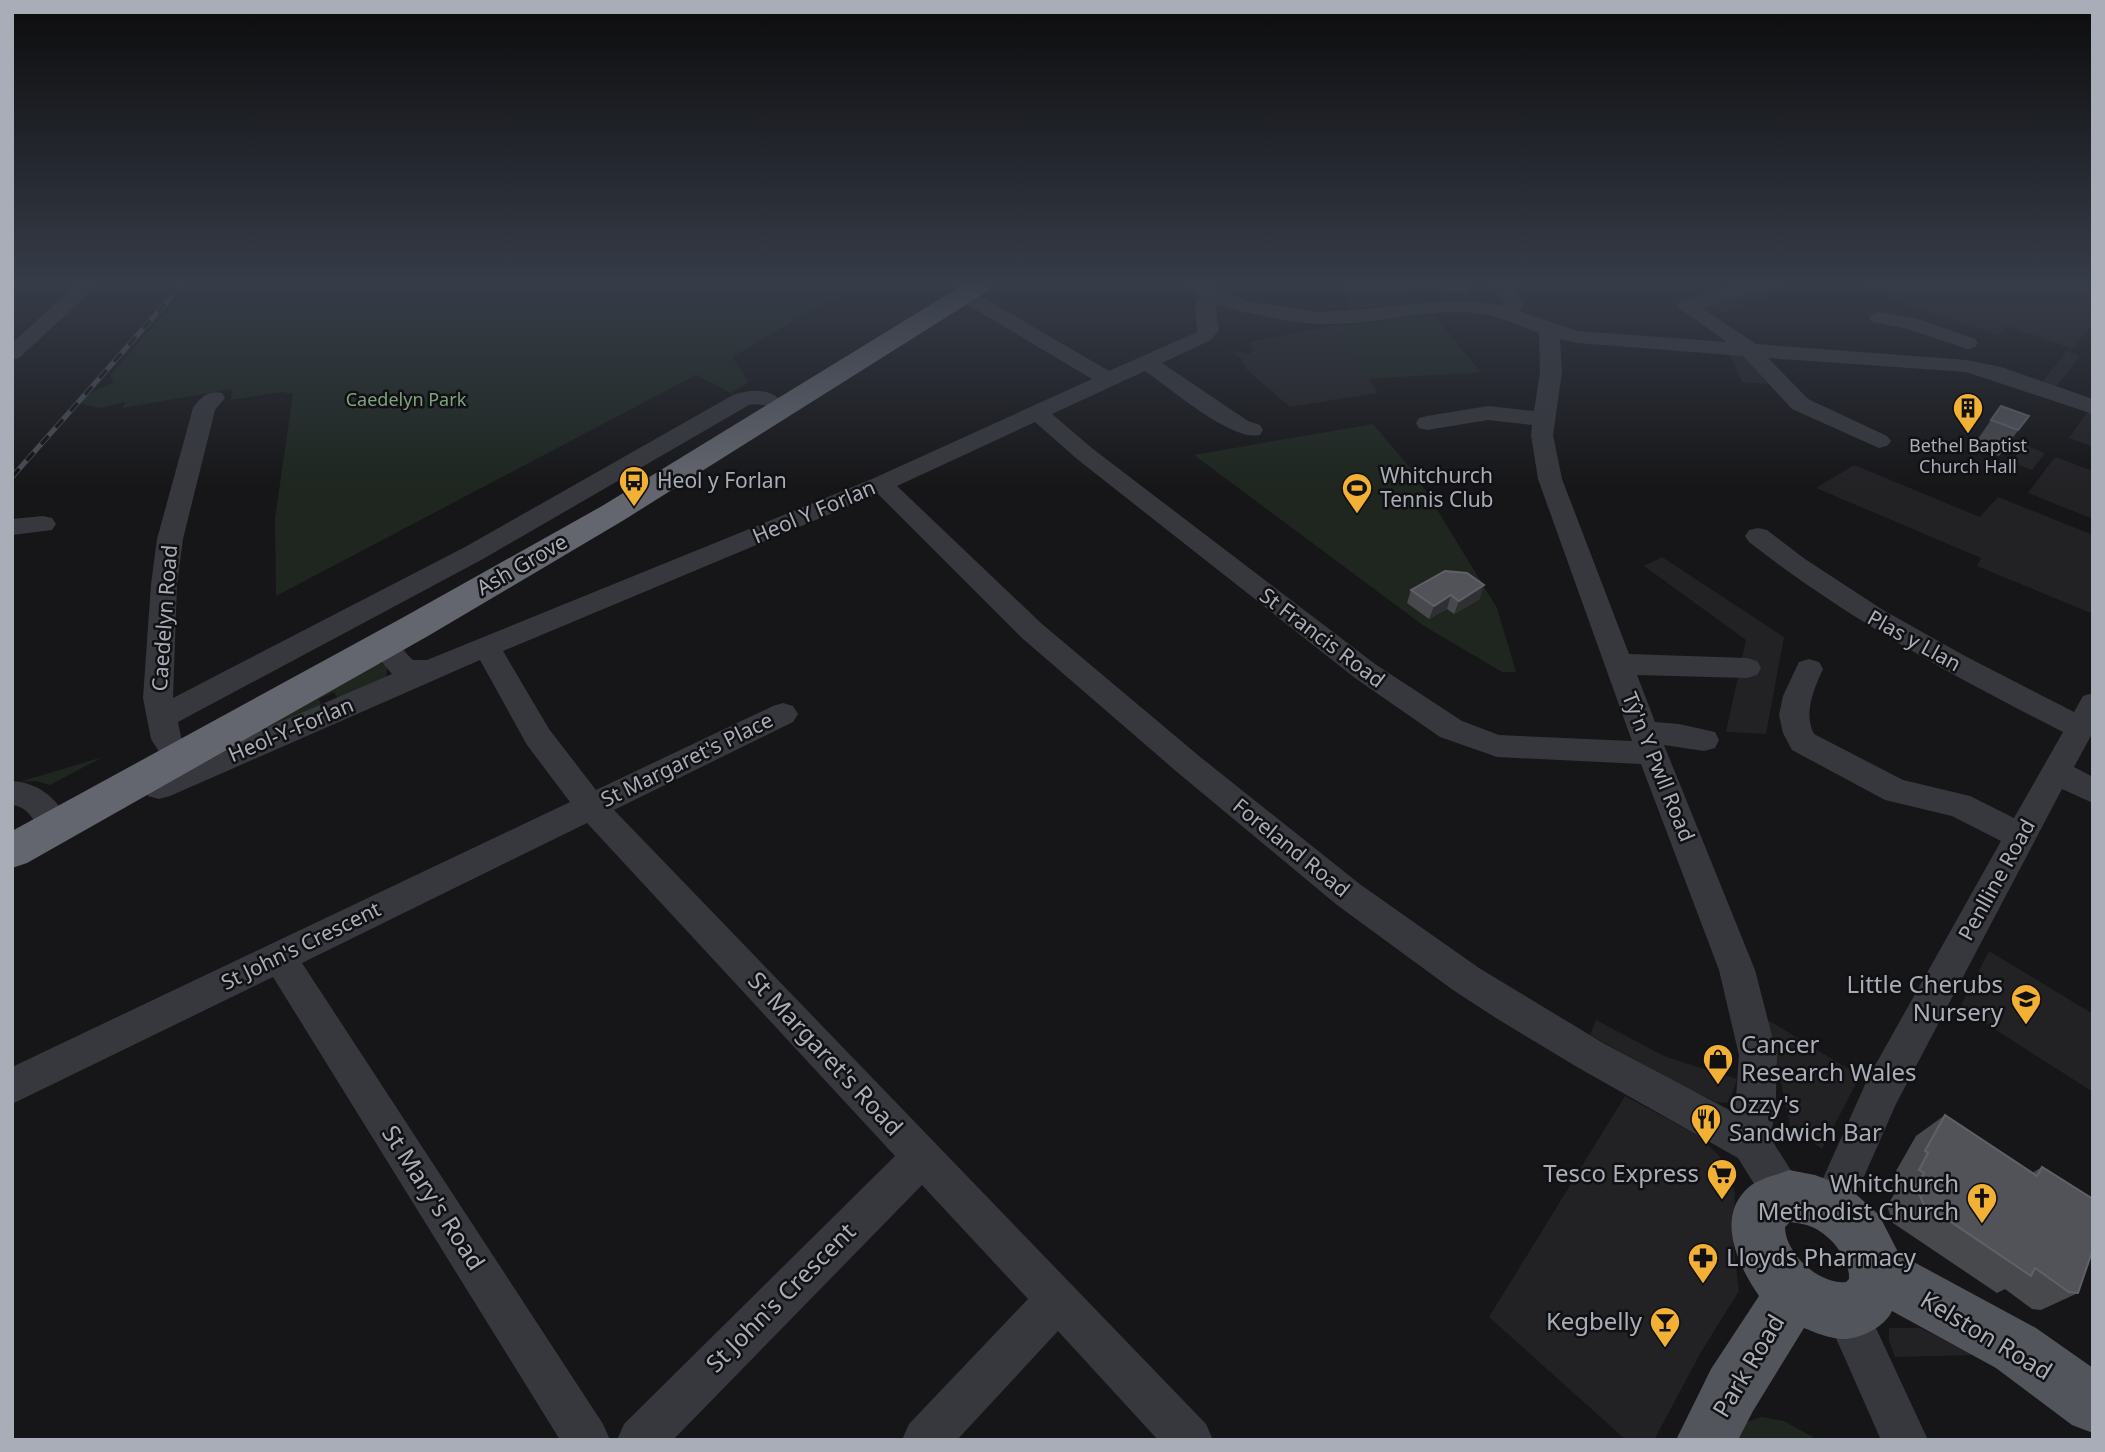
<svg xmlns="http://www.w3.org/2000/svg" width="2105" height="1452" font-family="'Noto Sans',sans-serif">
<rect width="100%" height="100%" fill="#161618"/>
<path fill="#222225" d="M1341,286H1408L1416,303L1350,308Z
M1763,286H1785L1782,287L1789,292L1738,302L1745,308L1721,312L1708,304Z
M1857,286H2093V323L2073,349L2007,327L1999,336Z
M1332,326L1378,393L1290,407L1247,370L1240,358L1229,350L1250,354L1253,348L1249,345L1251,342Z
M2067,351L2080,356L2055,388L2041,383Z
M1728,352L1741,353L1768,384L1742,382Z
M2088,411L2093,412V447L2069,438Z
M2024,445L2045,453L2032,470L2011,462Z
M2055,457L2093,471V519L2028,493Z
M1854,465L1980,517L1998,497L2093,535V614L1977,566L1981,558L1816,488Z
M1662,557L1784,637L1766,734L1726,732L1746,640L1644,566Z
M1989,951L2093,1014V1092L1960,1007Z
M1596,1020L1666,1057L1737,1079L1729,1103L1716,1102L1679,1084L1590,1035Z
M1768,1020L1860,1076L1822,1149L1790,1126Z
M1625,1096L1699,1136L1724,1161L1735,1192L1733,1242L1739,1291L1701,1352L1654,1440H1626L1489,1317Z
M1889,1328H1920L1975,1355L1895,1357L1889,1341Z"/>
<path fill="#1e261f" d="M198,286H854L732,357L749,382L731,393L696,375L276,596L275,518L293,394L282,392L231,400L232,389L123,408L125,402L102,408L81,404C87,390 103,389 114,382L111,378V374L161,317L186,300Z
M1432,313L1481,372L1368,379L1332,326L1383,322L1382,320Z
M1373,424L1416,475L1497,608L1516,672H1502L1424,626L1194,455Z
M378,662L387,666L386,677L339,701L334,692L319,699L322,708L236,742Z
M103,757L50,785L36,781L19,782Z
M1762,1417L1784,1421L1818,1440H1730C1736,1426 1748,1421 1762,1417Z"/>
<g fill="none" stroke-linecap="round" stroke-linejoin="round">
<path fill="#37383d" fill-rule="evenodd" d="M75,286H97L19,358L12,360V343Z
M1188,286H1211L1246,301L1317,312L1354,310L1441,301H1476L1501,306L1504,303L1492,286H1512L1525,303L1519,311L1578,331L1727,342L1676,306L1679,302L1732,286H1763L1760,290L1702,308L1756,344L1966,360L2001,367L2093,399V414L1966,372L1768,358L1808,399L1887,436L1891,441L1887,446L1879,448L1792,409L1743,356L1578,343L1560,339L1562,372L1553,435L1562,479L1629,654L1747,658L1757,661L1761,668L1757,675L1747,678L1637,675L1655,722L1679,724L1715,732L1719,740L1715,748L1704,751L1664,745L1755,970L1777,1055L1776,1096L1771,1139L1799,1183L1805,1197L1799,1211L1785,1217L1771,1211L1738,1158L1577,1067L1496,1018L1453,990L1337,905L1177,772L1022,638L878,494L503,651L549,729L596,790L773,706L783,703L793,706L798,714L793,722L614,810L1206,1424L1213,1440H1158L1058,1331L957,1440H902L909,1424L1028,1299L922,1185L673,1440H617L624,1424L895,1156L587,823L302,963L603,1424L610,1440H560L273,977L12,1104V1067L570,802L527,745L480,660L170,796L159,799L148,796L143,787L148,778L173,768L168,766L151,739L143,698L151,584L157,539L193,408C201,397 208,390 222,393L225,398L215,410L183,539L177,584L173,698L465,547L733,395C749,390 769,387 781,401L778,406C768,408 758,402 749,405L483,559L178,722L181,737L194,759L392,674L367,645L371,638C391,632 400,647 413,660H427L872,479L1092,379L958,299L955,295L958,291H972L1109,371L1197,332L1195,303L1200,296ZM1215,304C1253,314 1292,325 1332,324C1384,324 1436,305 1488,315C1505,318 1522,327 1539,333L1540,372L1534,411L1488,406L1427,416L1419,418L1416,423L1419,428L1427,430L1488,420L1532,425L1531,435L1538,479L1632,741L1499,735L1462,721L1375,664L1093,449L1052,414L1145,371C1170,388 1232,442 1260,435L1263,430L1260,425L1248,421L1162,363L1211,340L1219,330ZM1035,422L1077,459L1355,678L1440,737L1497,757L1641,764L1719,970L1739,1055L1735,1113L1603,1043L1522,994L1479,968L1361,885L1199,756L1042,624L897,486Z
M1879,312L1915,318L1975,339L1978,343L1975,347L1968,349L1904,328L1872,322L1869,318L1872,314Z
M43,516L52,518L56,524L52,530L12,535V519Z
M1758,528L1767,530L1805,559L1883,610L1965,656L2074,712L2083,696L2093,693V732L2074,767L2093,777V803L2062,789L1896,1104L1844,1222L1830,1228L1816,1222L1810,1208L1816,1194L1868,1078L2001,841L1952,816L1885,800L1792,750L1783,733L1779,715L1783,696L1799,662L1809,659L1819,662L1823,669C1814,689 1803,713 1814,734L1903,780L1970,796L2014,818L2063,732C1953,676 1846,618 1749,542L1745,536L1749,530Z
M12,781C42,783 59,801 72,827L67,836C33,848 41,808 12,805Z
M1846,1289L1861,1296L1928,1440H1881L1824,1311L1831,1296Z"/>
<path fill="#53555c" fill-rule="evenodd" d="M1789,1170L1815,1175L1849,1188L1879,1215L1899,1254L2036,1328L2093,1368V1433L2072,1425L1996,1368L1892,1311C1885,1327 1859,1340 1841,1339C1829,1338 1816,1333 1804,1328L1753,1411L1738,1440H1676L1711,1369L1759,1296C1739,1267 1714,1217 1749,1187C1758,1179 1777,1175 1789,1170ZM1790,1222C1797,1223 1805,1224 1812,1227C1831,1235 1850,1259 1849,1279L1846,1282C1819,1285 1785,1253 1785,1227Z"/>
<path fill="#63666e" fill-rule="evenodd" d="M961,286H992L988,291L624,520L428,636L27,863L12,868V831L402,618L602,506Z"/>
<g stroke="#4a4c52" stroke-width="5">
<path id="rail" d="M12,477L181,286"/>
</g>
<use href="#rail" stroke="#111113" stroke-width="3.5" stroke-dasharray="11" stroke-linecap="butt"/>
</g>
<path fill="#47494d" d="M1414,286H1470L1468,292L1415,289Z
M2029,416L1999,456L1973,446L1991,420Z
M1411,590L1480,599L1454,614L1447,609L1429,619L1407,603Z
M1945,1115L2032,1173L2042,1167L2078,1293L2041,1310L2032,1309L2005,1289L1997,1293L1893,1223L1887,1206L1895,1193L1890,1190L1899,1174L1896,1171L1916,1136Z"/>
<path fill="#2f3033" d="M1484,585L1480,599L1454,614L1459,601Z
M1451,595L1447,609L1429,619L1434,606Z"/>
<path fill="#525359" stroke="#5f6168" stroke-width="2" d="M2001,406L2029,416L2018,430L1991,420Z
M1445,571L1467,573L1484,585L1459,601L1451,595L1434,606L1411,590Z
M1945,1115L2037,1176L2042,1167L2093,1199V1249L2078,1293L2069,1292L2035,1268L2031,1276L1923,1203L1916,1186L1924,1173L1919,1170L1928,1153L1925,1151Z"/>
<linearGradient id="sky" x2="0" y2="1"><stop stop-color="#0c0c0d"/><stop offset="0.58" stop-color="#363c48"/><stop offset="1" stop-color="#363c48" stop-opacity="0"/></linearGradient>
<rect width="2105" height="489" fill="url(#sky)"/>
<defs>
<g id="building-pin" transform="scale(1.575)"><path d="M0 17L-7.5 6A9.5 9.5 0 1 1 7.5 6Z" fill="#f2b134" stroke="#111113"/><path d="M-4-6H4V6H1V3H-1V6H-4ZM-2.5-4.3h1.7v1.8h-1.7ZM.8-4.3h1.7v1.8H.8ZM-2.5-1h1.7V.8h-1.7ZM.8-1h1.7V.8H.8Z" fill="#111"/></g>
<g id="bus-pin" transform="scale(1.575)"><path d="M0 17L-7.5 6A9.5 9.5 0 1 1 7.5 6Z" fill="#f2b134" stroke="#111113"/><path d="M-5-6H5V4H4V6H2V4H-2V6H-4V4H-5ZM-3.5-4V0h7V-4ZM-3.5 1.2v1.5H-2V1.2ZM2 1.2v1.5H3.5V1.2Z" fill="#111"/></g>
<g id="stadium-pin" transform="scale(1.575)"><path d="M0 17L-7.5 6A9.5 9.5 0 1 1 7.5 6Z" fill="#f2b134" stroke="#111113"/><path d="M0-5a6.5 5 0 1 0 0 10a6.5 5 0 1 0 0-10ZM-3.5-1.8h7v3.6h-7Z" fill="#111"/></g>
<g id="school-pin" transform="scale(1.575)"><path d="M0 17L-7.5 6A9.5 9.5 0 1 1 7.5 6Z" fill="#f2b134" stroke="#111113"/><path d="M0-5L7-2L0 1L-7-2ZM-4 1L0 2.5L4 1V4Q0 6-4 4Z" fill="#111"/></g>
<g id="shop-pin" transform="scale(1.575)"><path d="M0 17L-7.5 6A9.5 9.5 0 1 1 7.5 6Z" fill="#f2b134" stroke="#111113"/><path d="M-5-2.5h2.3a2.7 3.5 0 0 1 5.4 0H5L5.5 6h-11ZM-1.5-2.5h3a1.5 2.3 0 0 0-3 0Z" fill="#111"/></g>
<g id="restaurant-pin" transform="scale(1.575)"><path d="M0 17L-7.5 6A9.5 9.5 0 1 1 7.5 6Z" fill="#f2b134" stroke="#111113"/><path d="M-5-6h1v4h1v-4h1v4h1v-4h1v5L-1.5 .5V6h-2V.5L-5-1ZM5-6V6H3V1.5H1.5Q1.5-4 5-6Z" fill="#111"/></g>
<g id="supermarket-pin" transform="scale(1.575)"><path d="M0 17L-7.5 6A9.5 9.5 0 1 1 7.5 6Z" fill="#f2b134" stroke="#111113"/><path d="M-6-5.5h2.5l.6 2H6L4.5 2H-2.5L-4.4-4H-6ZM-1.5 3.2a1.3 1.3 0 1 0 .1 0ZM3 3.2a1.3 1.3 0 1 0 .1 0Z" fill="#111"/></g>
<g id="church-pin" transform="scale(1.575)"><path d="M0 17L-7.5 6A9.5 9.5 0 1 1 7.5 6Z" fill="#f2b134" stroke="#111113"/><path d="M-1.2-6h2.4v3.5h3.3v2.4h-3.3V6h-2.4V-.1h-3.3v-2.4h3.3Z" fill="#111"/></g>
<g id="pharmacy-pin" transform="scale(1.575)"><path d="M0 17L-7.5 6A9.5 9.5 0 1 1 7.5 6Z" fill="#f2b134" stroke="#111113"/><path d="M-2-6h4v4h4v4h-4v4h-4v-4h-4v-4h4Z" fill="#111"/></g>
<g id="bar-pin" transform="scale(1.575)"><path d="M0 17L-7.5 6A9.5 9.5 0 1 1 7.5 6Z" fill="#f2b134" stroke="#111113"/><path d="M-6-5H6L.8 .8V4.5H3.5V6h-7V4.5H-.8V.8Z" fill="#111"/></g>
</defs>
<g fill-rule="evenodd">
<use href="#building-pin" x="1968" y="408"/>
<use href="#bus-pin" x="634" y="481"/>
<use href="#stadium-pin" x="1357" y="488"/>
<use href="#school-pin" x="2026" y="999"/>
<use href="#shop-pin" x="1718" y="1059"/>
<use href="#restaurant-pin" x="1706" y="1119"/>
<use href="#supermarket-pin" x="1722" y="1174"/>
<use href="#church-pin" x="1982" y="1198"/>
<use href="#pharmacy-pin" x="1703" y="1258"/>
<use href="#bar-pin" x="1665" y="1322"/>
</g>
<g text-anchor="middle" stroke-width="5" stroke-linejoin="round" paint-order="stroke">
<g font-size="18" fill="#7fa381" stroke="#111113">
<text x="406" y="406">Caedelyn Park</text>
</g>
<g font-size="18" fill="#a8adb8" stroke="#111113">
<text x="1968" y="452">Bethel Baptist<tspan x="1968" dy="21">Church Hall</tspan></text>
</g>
<g font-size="21" fill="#a8adb8" stroke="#111113" text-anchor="start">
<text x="1380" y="483">Whitchurch<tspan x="1380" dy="24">Tennis Club</tspan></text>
<text x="657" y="488">Heol y Forlan</text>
</g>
<g font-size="21" fill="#a8adb8" stroke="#111113">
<text transform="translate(814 512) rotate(-23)" y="7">Heol Y Forlan</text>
<text transform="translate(522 565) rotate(-30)" y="7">Ash Grove</text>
<text transform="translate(165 618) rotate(-86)" y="7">Caedelyn Road</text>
<text transform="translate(1322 638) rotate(37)" y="7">St Francis Road</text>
<text transform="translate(1914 641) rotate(29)" y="7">Plas y Llan</text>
<text transform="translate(291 730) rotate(-23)" y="7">Heol-Y-Forlan</text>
<text transform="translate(687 760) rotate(-26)" y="7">St Margaret's Place</text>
<text transform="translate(1658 767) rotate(68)" y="7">Tŷ'n Y Pwll Road</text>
<text transform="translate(1291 848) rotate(39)" y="7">Foreland Road</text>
<text transform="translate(1997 880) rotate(-61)" y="7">Penlline Road</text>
<text transform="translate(301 946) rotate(-26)" y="7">St John's Crescent</text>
</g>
<g font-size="24" fill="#a8adb8" stroke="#111113" text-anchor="end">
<text x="2003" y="993">Little Cherubs<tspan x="2003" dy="28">Nursery</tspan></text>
<text x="1741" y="1053" text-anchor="start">Cancer<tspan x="1741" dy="28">Research Wales</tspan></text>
<text x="1729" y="1113" text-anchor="start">Ozzy's<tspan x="1729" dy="28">Sandwich Bar</tspan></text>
<text x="1699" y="1182">Tesco Express</text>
<text x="1959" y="1192">Whitchurch<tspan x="1959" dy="28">Methodist Church</tspan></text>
<text x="1726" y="1266" text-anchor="start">Lloyds Pharmacy</text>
<text x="1642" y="1330">Kegbelly</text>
</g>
<g font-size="24" fill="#a8adb8" stroke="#111113">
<text transform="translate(825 1054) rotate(47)" y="8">St Margaret's Road</text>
<text transform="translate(433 1198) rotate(57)" y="8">St Mary's Road</text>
<text transform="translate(781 1298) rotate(-45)" y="8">St John's Crescent</text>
<text transform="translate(1986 1336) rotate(31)" y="8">Kelston Road</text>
<text transform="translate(1749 1366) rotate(-59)" y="8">Park Road</text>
</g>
</g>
<rect width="2105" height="1452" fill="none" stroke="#a8adb8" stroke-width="28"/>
</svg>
